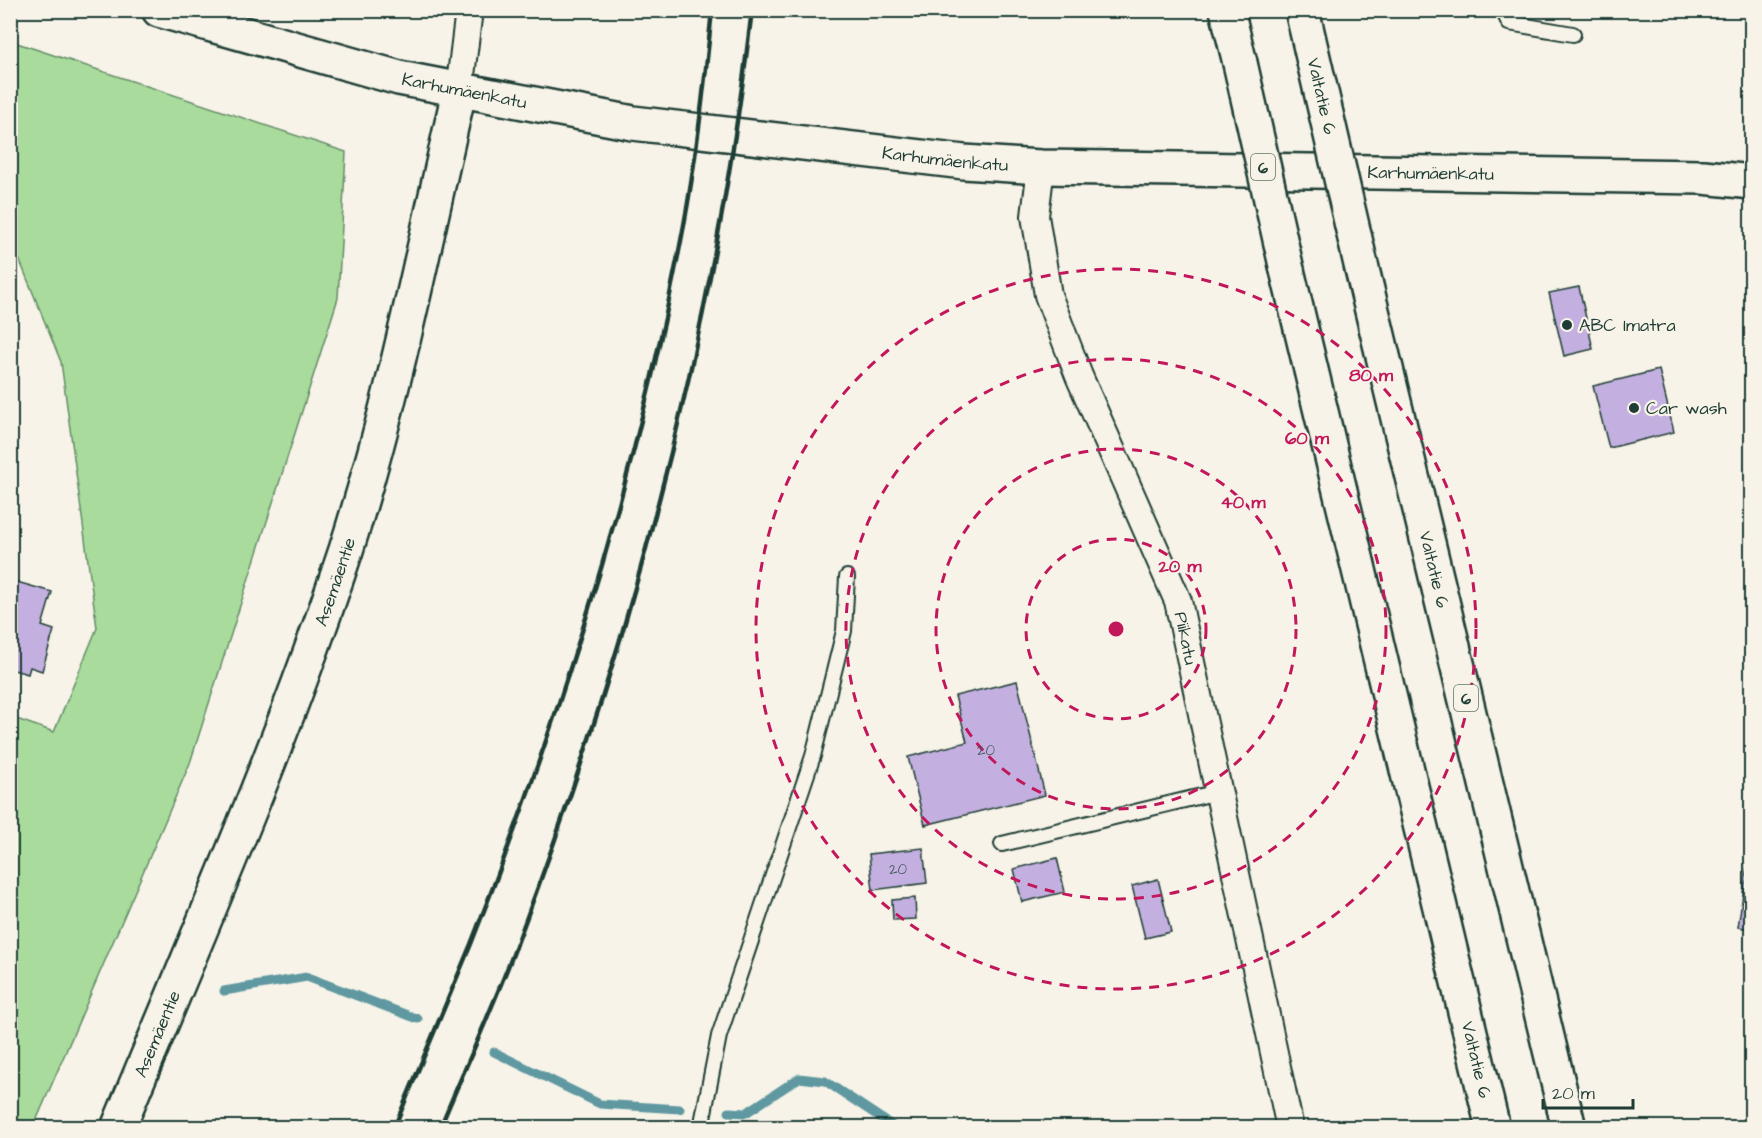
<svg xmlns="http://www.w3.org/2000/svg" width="1762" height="1138" font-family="'Architects Daughter',sans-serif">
<rect width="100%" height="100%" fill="#f7f3e8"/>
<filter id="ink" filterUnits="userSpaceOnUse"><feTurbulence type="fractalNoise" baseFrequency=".0167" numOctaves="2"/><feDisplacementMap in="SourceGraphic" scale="12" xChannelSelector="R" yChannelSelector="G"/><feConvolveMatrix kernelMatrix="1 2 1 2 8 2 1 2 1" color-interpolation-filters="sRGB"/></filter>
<g filter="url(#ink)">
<path fill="#a9db9c" stroke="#648c68" stroke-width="1.5" d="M11,41L346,152L338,298L190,763L33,1128L11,1127V717L54,732L97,628L61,362L11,239Z"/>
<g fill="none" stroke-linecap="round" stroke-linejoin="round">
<path stroke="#5e98a0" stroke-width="9" d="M224,991L307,977L418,1019
M494,1052L600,1104L680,1109
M729,1112L746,1113L799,1078L825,1081L896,1128"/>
</g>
<path fill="#c3b0e0" stroke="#1f3d34" stroke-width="1.5" d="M1579,287L1593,349L1564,356L1549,293Z
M1659,370L1674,432L1609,448L1593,386Z
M10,580L52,592L42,626L54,630L42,671L30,667L28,674L10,669Z
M1017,681L1045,795L925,825L908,757L967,742L955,696Z
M1752,833V929L1738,927Z
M923,848L927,883L873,890L869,854Z
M1057,858L1065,892L1022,902L1014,869Z
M1158,879L1171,932L1145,938L1132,886Z
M915,898L916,919L893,920L892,900Z"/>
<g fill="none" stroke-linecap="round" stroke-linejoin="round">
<g stroke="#1f3d34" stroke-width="18">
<path id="lane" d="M1503,10L1509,23L1573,34
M1002,844L1218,792
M701,1128L719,1036L813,756L844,631L847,577"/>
</g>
<g stroke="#1f3d34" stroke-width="30">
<g id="street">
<path d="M459,92L469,10"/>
<path id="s1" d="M1041,167L1035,216L1048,295L1079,376L1178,601L1290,1128"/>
</g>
</g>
<g stroke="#1f3d34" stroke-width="38">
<g id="secondary">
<path id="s2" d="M159,10L399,78L633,123L964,162L1041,167L1703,177L1752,182"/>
<path id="s3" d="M118,1128C197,936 281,747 346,550C394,400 424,245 459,92"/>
</g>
</g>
<g stroke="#1f3d34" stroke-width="38">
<g id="highway">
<path d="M1227,10L1240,63"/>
<path d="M1302,10L1315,66"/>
<path id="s4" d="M1362,269L1569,1128"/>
<path id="s5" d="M1287,270L1493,1128"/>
</g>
</g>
<use href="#lane" stroke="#f7f3e8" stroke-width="14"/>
<use href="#street" stroke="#f7f3e8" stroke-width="26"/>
<use href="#secondary" stroke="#f7f3e8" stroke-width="33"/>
<use href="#highway" stroke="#f7f3e8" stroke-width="33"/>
<path stroke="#1f3d34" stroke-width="4.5" d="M394,1128C420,1066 446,1005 471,944C563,712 638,470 684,225C697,155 705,82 712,10
M440,1128C467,1063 497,999 521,933C633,635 715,327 752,10"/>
<g stroke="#1f3d34" stroke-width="38" stroke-linecap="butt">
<path id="highway-bridge" d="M1240,63L1287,270
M1315,66L1362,269"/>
</g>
<use href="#highway-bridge" stroke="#f7f3e8" stroke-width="33"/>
</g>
</g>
<g fill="none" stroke="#c2185b" stroke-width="3" stroke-dasharray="10 8">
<circle cx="1116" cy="629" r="90"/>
<circle cx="1116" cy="629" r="180"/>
<circle cx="1116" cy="629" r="270"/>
<circle cx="1116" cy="629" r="360"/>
</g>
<g fill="#1f3d34" stroke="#f7f3e8" stroke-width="2">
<circle cx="1567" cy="325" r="6"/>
<circle cx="1634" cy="408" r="6"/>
</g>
<g text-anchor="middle" stroke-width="4.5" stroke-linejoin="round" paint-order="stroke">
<g font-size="15" fill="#485a5f">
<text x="986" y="755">20</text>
<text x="898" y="874">20</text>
</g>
<g fill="#f7f3e8" stroke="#60746a" stroke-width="1.5">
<rect x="1251" y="154" width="24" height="26" rx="4.5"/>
<rect x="1454" y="685" width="24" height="26" rx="4.5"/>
</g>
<g font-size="16" font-weight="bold" fill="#1f3d34">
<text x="1263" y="173">6</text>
<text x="1466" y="704">6</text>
</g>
<g font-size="18" fill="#1f3d34" stroke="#f7f3e8">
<text dy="6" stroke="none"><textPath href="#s2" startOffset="316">Karhumäenkatu</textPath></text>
<text transform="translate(1322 96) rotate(77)" y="6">Valtatie 6</text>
<text dy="6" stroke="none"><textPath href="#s2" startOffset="802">Karhumäenkatu</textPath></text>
<text dy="6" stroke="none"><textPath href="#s2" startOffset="1288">Karhumäenkatu</textPath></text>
<text dy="6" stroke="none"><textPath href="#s4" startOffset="309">Valtatie 6</textPath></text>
<text dy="6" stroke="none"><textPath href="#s3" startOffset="588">Asemäentie</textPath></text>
<text dy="6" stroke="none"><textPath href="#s1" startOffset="500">Piikatu</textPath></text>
<text dy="6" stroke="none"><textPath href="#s3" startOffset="102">Asemäentie</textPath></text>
<text dy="6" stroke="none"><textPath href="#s5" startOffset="812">Valtatie 6</textPath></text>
</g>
<g font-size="18" fill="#1f3d34" stroke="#f7f3e8" text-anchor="start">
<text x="1579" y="331">ABC Imatra</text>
<text x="1646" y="414">Car wash</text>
</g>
</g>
<circle cx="1116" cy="629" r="9" fill="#c2185b" stroke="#f7f3e8" stroke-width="3"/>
<g font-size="18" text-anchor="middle" font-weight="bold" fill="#c2185b" stroke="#f7f3e8" stroke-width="4.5" stroke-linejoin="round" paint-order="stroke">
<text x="1371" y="381">80 m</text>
<text x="1307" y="444">60 m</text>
<text x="1243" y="508">40 m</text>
<text x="1180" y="572">20 m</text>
</g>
<rect width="1762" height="1138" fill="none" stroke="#f7f3e8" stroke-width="36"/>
<rect x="18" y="18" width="1726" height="1102" fill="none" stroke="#1f3d34" stroke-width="2" filter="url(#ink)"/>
<path d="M1543 1099v9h90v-9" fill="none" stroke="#1f3d34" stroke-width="3"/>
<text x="1552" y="1099" font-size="18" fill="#1f3d34" stroke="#f7f3e8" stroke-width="4.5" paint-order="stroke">20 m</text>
</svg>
